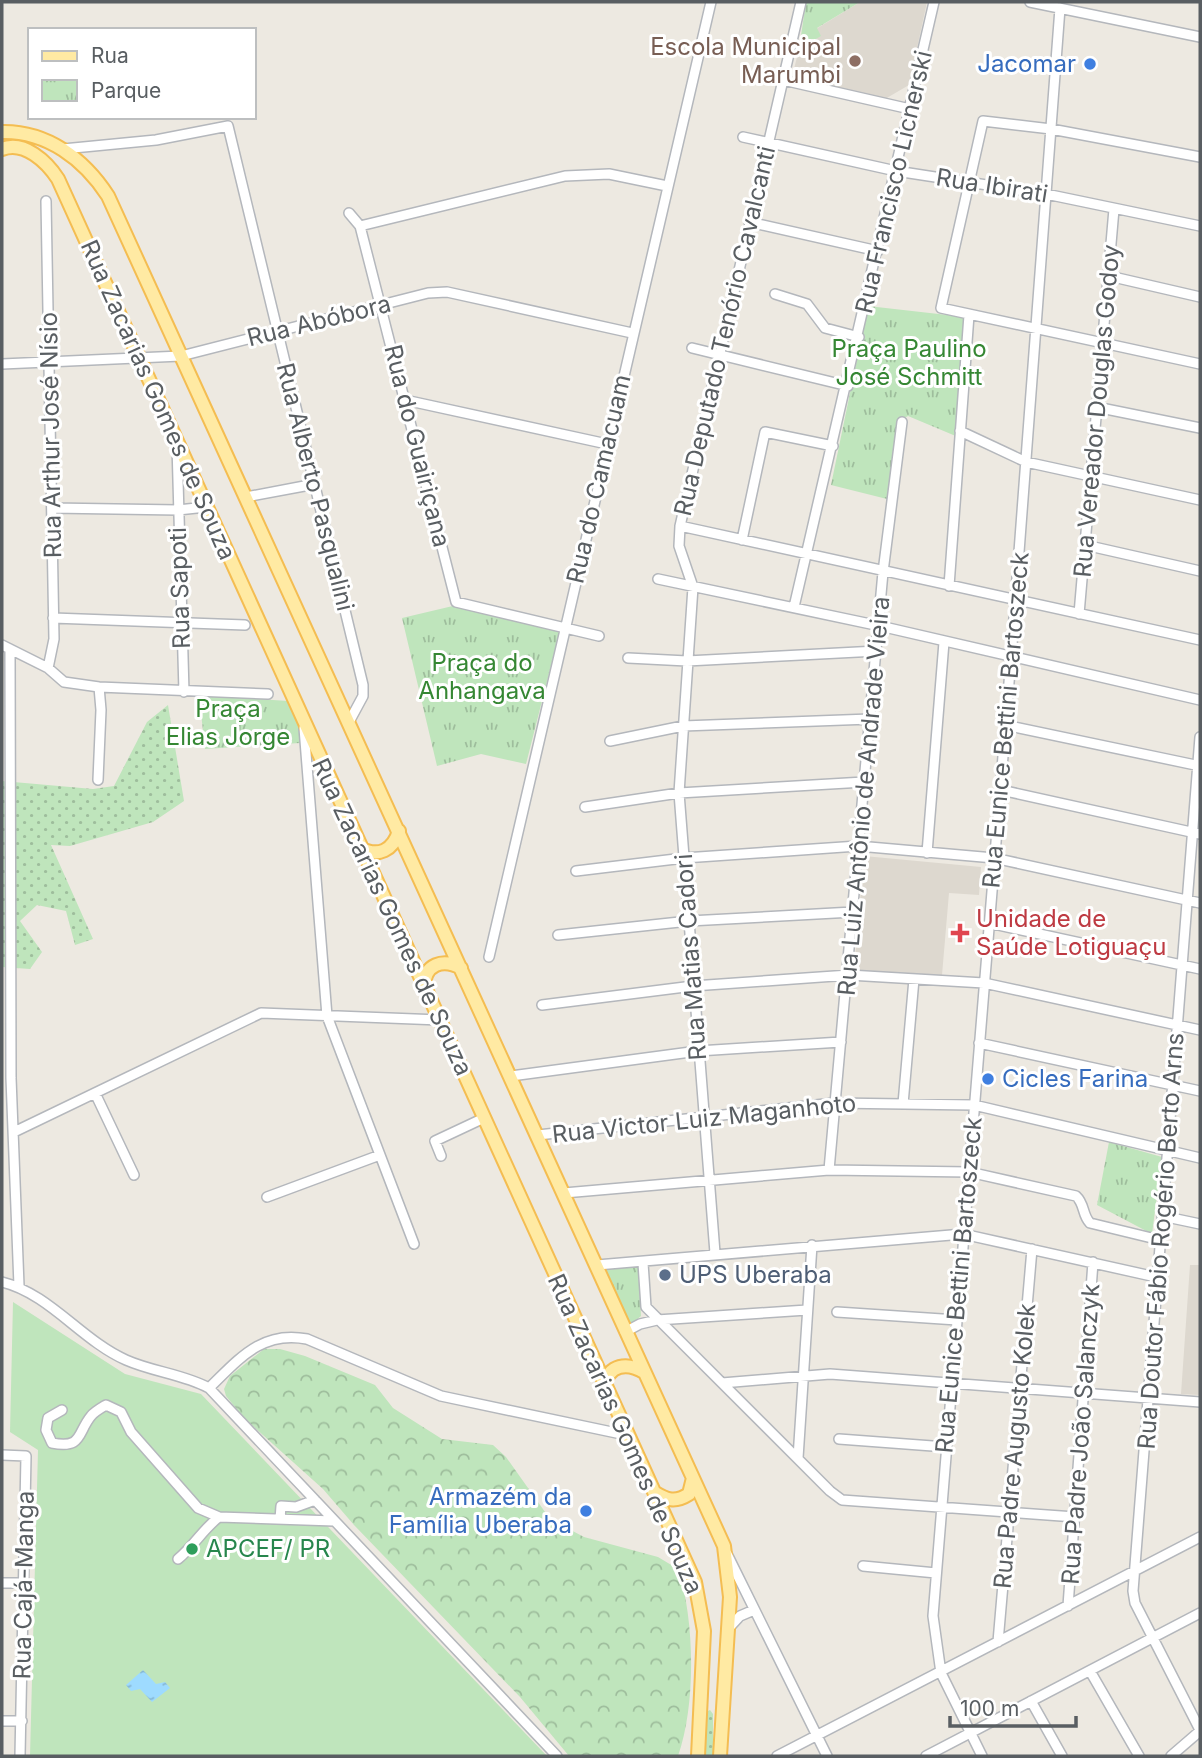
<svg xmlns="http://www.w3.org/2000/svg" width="1202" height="1758" font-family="Inter,sans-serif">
<defs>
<pattern id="grass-dots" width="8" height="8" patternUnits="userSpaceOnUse" patternTransform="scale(1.75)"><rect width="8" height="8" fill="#bfe5bc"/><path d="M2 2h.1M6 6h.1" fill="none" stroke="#9ebd9c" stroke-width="1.8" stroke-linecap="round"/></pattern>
<pattern id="forest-crowns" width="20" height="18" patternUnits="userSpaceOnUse" patternTransform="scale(1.75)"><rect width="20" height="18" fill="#bfe5bc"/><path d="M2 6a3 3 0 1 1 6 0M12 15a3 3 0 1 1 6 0" fill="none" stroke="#9ebd9c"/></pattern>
<pattern id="park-tufts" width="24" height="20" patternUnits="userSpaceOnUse" patternTransform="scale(1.75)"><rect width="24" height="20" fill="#bfe5bc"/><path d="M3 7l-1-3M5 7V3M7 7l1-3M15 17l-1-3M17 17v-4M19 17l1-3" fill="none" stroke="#9ebd9c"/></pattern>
<pattern id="water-ripples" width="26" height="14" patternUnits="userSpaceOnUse" patternTransform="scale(1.75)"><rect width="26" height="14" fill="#9edbff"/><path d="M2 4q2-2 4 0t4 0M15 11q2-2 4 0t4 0" fill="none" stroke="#84b5d2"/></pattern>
</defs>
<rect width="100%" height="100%" fill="#ede9e1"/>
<path fill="#ddd8cf" d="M860,2H927L909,85L885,99L796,79L793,73L799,49L820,36L816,29Z
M864,856L981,867L979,895L949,893L942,975L854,971Z
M1190,1265H1200V1395L1181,1394Z"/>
<path fill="url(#grass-dots)" d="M168,705L184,801L153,822L70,846L51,845L93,939L75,945L66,911L37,905L20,921L42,952L30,969L2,967V781L93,789L114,786L147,722Z
M710,1710L713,1714V1756H703L706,1712Z"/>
<path fill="url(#forest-crowns)" d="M264,1349H280L305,1356L375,1385L393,1408L442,1439L493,1445L506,1457L550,1519L584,1537L658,1557L678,1569C695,1620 696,1705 678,1756H569L520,1697L354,1525L323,1489L243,1417L226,1396L224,1389L230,1376Z"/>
<path fill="url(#park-tufts)" d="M806,2H860L817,28L821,36L799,49Z
M868,306L965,317L958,437L908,416L898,422L887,499L831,485Z
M457,605L560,630L526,764L481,754L437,766L402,618Z
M199,695L288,701L300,722V743L205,749Z
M1109,1142L1162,1157L1152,1234L1097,1205Z
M638,1266L641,1316L634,1322H627L605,1268Z"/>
<path fill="#bfe5bc" d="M13,1302L125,1374L201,1394L546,1755L30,1756L38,1450L10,1432Z"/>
<path fill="url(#water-ripples)" d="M143,1670L156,1684L165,1682L170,1688L152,1702L140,1689L131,1691L126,1685Z"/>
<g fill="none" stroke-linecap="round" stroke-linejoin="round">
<g stroke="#b4b7bc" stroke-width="12">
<path id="minor" d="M1030,2L1200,37
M783,80L910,109
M743,137L896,171L1046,194L1200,226
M63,149L156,140L228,126L363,685V696L349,722
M1200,157L1051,129L983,121L941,308L1200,364
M46,201L54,639L48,668
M349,213L360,226L456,602L599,636
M749,222L878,251
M360,226L565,176L609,174L667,186
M1109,276L1200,297
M775,294L807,304L825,328L859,337
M692,348L848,386
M2,364L181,356L428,293L447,292L632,333
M405,400L607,444
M1096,407L1200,428
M960,431L1026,462L1200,500
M177,445L184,692
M246,497L315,484
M52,508L178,510L206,507
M680,526L1200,640
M742,540L765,432L833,446
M1085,545L1200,571
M658,579L880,626L1200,700
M949,586L969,315
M794,607L934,2
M1079,614L1114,209
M53,618L245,625
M2,645L48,668L64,682L99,687L268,694
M10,649L11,1078L19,1286
M628,658L687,661L877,651
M1005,725L1200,766
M304,728L327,1016L414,1244
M1200,737L1133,1591L1135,1603L1200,1730
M610,741L683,726L870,719
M98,780L101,710L99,687
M1001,790L1200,834
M585,807L679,793L864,782
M927,853L944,642
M576,871L684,858L858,846L994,858L1200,903
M989,923L1200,969
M558,935L689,921L853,912
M489,957L711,2
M542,1005L693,986L849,975L984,983L1200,1030
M979,1043L1200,1091
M511,1076L698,1051L841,1042
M95,1093L134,1175
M903,1104L914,979
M14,1132L261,1013L440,1020
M538,1135L834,1103L974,1105L1200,1158
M441,1156L435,1141L484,1118
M829,1170L883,572L902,422
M564,1193L829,1170L969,1172L1076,1196C1085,1204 1082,1215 1090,1223L1160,1240
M267,1197L380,1155
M1162,1216L1200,1224
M715,1253L679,793L693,587L679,546L680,526L801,2
M643,1263L646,1307L830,1491L842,1500L1075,1517
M597,1265L963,1234L1156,1277
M2,1282C50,1294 81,1340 126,1360C153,1372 183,1374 209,1388L557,1756
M837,1312L957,1320
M625,1332L640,1324L657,1320L807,1310
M722,1383L830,1374L1200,1402
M209,1388C239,1359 262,1330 307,1339L441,1396L626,1435
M62,1410L48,1418L46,1430L52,1443C83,1449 77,1433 91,1416C94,1412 101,1408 106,1405L121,1412L131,1432L198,1508L219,1517
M839,1439L946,1447
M2,1455L26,1456L20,1756
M798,1458L812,1245
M280,1519L281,1506L296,1507L315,1500
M727,1554L827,1756
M178,1559C194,1546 203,1529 219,1517L334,1521
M863,1566L936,1573
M2,1583H25
M1068,1606L1093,1262
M728,1629L740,1616L754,1610
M998,1642L1032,1249
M1090,1671L1139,1756
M1031,1701L1062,1756
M2,1721H22
M777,1756L1200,1537
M926,1756L1200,1613
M982,1756L941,1673L933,1616L1011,658L1060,8
M1171,1756L1200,1731"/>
</g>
<g stroke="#f4bd52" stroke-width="16">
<path id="major" d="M2,132C47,131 84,159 108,196L724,1546L730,1597L720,1756
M2,149C24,140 47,162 58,179L695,1582L704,1631L698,1756
M360,848C379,858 393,850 399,831
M424,987C424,964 443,958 461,968
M604,1386C609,1364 627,1362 644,1372
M654,1492C667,1500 675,1503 689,1494L693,1478"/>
</g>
<use href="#minor" stroke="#fff" stroke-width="9"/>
<use href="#major" stroke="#ffeaa3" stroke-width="12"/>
</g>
<circle fill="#8d6e63" stroke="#fff" stroke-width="2.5" cx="855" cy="61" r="7"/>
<g fill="#3f7fe0" stroke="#fff" stroke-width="2.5">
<circle cx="1090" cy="64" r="7"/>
<circle cx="988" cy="1079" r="7"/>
<circle cx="586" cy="1511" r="7"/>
</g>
<path fill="#e0444e" stroke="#fff" stroke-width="2.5" d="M956.5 922.5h7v7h7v7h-7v7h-7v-7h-7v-7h7z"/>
<circle fill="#5c6f8a" stroke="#fff" stroke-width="2.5" cx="665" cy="1275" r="7"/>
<circle fill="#2e9e5b" stroke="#fff" stroke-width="2.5" cx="192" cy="1549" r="7"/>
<g text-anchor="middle" stroke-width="6" stroke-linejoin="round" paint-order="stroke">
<g font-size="24" fill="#785e54" stroke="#fff" text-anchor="end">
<text x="841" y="55">Escola Municipal<tspan x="841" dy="28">Marumbi</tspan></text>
</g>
<g font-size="24" fill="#366cbe" stroke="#fff" text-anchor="end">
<text x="1076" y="72">Jacomar</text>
<text x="1002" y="1087" text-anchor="start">Cicles Farina</text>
<text x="572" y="1505">Armazém da<tspan x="572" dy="28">Família Uberaba</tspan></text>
</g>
<g font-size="24" fill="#595e62" stroke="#fff">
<text transform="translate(894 182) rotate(-77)" y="8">Rua Francisco Licnerski</text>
<text transform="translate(992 186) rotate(9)" y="8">Rua Ibirati</text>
<text transform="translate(319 321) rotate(-14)" y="8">Rua Abóbora</text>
<text transform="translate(725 331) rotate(-77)" y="8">Rua Deputado Tenório Cavalcanti</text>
<text transform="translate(158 400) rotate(66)" y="8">Rua Zacarias Gomes de Souza</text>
<text transform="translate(1097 411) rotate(-85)" y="8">Rua Vereador Douglas Godoy</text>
<text transform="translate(51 435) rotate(-91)" y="8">Rua Arthur José Nísio</text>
<text transform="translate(417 446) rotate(76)" y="8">Rua do Guairiçana</text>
<text transform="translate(599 479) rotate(-77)" y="8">Rua do Camacuam</text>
<text transform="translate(315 487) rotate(76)" y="8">Rua Alberto Pasqualini</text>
<text transform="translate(180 588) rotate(-92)" y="8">Rua Sapoti</text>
<text transform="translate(1006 720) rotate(-85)" y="8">Rua Eunice Bettini Bartoszeck</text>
<text transform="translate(864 796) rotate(-85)" y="8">Rua Luiz Antônio de Andrade Vieira</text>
<text transform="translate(392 917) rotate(65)" y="8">Rua Zacarias Gomes de Souza</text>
<text transform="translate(691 957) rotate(-94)" y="8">Rua Matias Cadori</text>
<text transform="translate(704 1119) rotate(-6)" y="8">Rua Victor Luiz Maganhoto</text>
<text transform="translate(1161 1241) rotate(-86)" y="8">Rua Doutor Fábio Rogério Berto Arns</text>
<text transform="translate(959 1285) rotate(-85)" y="8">Rua Eunice Bettini Bartoszeck</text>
<text transform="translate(625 1434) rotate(66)" y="8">Rua Zacarias Gomes de Souza</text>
<text transform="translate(1081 1434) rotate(-86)" y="8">Rua Padre João Salanczyk</text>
<text transform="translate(1015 1446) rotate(-85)" y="8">Rua Padre Augusto Kolek</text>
<text transform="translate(24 1585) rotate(-89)" y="8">Rua Cajá-Manga</text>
</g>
<g font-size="24" fill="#358733" stroke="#fff">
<text x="909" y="357">Praça Paulino<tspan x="909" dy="28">José Schmitt</tspan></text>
<text x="482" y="671">Praça do<tspan x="482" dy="28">Anhangava</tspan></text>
<text x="228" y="717">Praça<tspan x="228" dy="28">Elias Jorge</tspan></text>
</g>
<g font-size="24" fill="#be3a42" stroke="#fff" text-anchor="start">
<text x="976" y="927">Unidade de<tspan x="976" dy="28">Saúde Lotiguaçu</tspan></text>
</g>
<g font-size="24" fill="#4e5e75" stroke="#fff" text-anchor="start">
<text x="679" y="1283">UPS Uberaba</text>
</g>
<g font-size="24" fill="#27864d" stroke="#fff" text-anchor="start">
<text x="206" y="1557">APCEF/ PR</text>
</g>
</g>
<rect width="1202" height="1758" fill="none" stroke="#595e62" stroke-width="7"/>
<rect x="28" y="28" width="228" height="91" fill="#ffffff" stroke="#bdbfc0" stroke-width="2"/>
<rect x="42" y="51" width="35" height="10" fill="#ffeaa3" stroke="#bdbfc0" stroke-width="2"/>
<text x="91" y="63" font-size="21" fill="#595e62">Rua</text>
<rect x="42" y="80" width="35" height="21" fill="url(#park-tufts)" stroke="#bdbfc0" stroke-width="2"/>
<text x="91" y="98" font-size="21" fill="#595e62">Parque</text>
<path d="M950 1716v10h126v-10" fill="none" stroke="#595e62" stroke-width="3.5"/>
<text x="960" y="1716" font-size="21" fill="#595e62" stroke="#ffffff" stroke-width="5" paint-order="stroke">100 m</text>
</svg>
